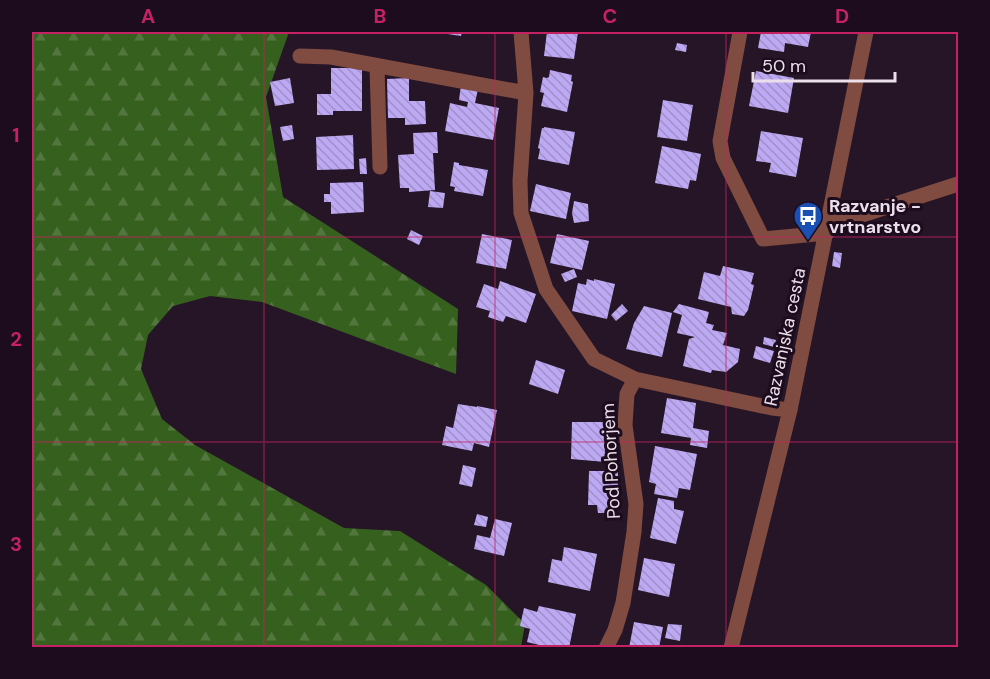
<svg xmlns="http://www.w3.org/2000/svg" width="990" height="679" font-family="'DM Sans',sans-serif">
<defs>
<pattern id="forest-firs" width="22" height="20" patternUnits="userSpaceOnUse" patternTransform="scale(1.5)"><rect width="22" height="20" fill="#36601e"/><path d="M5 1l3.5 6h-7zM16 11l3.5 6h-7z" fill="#53763f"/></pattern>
<pattern id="building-back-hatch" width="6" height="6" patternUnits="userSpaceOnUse" patternTransform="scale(1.5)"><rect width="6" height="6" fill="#bda9f3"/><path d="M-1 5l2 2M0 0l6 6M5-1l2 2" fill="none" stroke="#9f90c8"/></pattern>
</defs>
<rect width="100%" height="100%" fill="#261526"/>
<path fill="url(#forest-firs)" d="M32,32H289L266,97L283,197L458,309L456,374L262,302L210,296L173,306L148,335L141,369L162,419L195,445L344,528L400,531L486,585L525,624L521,647H32Z"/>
<path fill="url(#building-back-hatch)" d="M441,32H462L461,36L441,33Z
M547,32H578L574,59L544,56Z
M761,32H811L808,47L785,43L784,52L758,48Z
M677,43L687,45L686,52L675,50Z
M331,68H362V111H333V115H317V94H331Z
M550,70L572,75L571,81L573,82L567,112L541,106L544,93L540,92L543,77L547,78L549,77Z
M756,71L794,78L788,113L749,106Z
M290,78L294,103L275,106L270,82Z
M409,78V101H425L426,124L405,125V118H388L387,79Z
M461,85L478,89L475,103L499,108L493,140L445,131L450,103L467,107L468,102L459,100Z
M663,100L693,105L687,141L657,137Z
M292,125L294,139L283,141L280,127Z
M544,127L575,132L569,165L538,159L540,149L538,148L542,128H544Z
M761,131L803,138L796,177L769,172L771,163L756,161Z
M437,132L438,153H433L435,190L409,192V188H400L398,155L414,154L413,133Z
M353,135L354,169L317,170L316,137Z
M662,146L701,154L696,181L690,180L688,189L655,183Z
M366,158L367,174H360L359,159Z
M454,162L459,163V165L488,170L483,196L454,191L455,187L450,186Z
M363,182L364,212L331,214V202H324V194H330V183Z
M536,184L571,193L566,219L530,211Z
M430,191L445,193L443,208L428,207Z
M574,201L588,204L589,221L574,223L572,213Z
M411,230L423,236L419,245L407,239Z
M482,234L512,240L506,269L476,263Z
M557,234L589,241L582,270L550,263Z
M834,252L842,253L840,268L832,266Z
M723,266L754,273L751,284L754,285L748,310L744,316L732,314L731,307L698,299L704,272L720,276Z
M574,269L577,277L565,282L561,274Z
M587,279L594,281V279L615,284L607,319L572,311L578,283L586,285Z
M500,281L536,294L526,323L506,316L503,322L488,317L490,311L476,307L484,284L498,289Z
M622,304L628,311L616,321L611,315Z
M679,304L709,312L706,323L714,325L712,330L727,333L723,345L740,349L738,362L726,372L712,370L711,373L683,366L689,339L695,337L677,333L682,315L673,312Z
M644,306L672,313L662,357L626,349L634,323Z
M764,337L776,340L774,347L763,344Z
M756,346L774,351L770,363L753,358Z
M536,360L565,370L558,394L529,384Z
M667,398L696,403L693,428L709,431L707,448L690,445L691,438L661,433Z
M458,404L477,407V406L497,410L489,447L474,443L472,451L442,445L446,426L453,428Z
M572,422H604L605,452H617V463L571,459Z
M655,446L697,454L690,490L679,488L677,498L654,494L656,484L649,482Z
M463,465L476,468L472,487L459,484Z
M589,471H618V506L614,505V513H598L597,505H588Z
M658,498L674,501V509L684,511L676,544L650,538Z
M477,514L488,517L486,527L474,525Z
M495,519L512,523L504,556L474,549L477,535L490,538Z
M564,547L597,554L590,591L548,582L552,559L562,561Z
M644,558L675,564L669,597L638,590Z
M539,606L576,614L569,648H551L527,642L530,629L520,626L524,608L537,612Z
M634,622L663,627L659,648H629Z
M668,624L682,625L680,641L665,638Z"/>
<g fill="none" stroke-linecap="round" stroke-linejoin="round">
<path stroke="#804b41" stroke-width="15" d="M521,32L526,93L520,181L521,213L546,289L594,359L635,379L772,408L790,410
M740,32L720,141L723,158L763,239L827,233
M300,56L331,57L526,93
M377,67L380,167
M828,226L958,184
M606,648L615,630L623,603L634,532L636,504L625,425L627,394L635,379"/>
<path stroke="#804b41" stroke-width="15" d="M731,648L790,410L866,32"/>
</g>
<path fill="none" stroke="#c42262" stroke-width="1.5" stroke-opacity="0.55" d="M264,32V648M495,32V648M726,32V648M32,237H958M32,442H958"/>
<defs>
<g id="bus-pin" transform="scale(1.5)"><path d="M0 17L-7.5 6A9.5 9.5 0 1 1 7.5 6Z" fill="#1a4fb4" stroke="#1c0c1d"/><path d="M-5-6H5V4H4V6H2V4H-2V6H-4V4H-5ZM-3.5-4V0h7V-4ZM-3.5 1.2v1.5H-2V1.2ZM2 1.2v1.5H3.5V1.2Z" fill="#fff"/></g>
</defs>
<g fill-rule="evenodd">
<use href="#bus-pin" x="808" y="216"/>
</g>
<g text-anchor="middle" stroke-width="6" stroke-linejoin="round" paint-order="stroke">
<g font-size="18" font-weight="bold" fill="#ebdfeb" stroke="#1c0c1d" text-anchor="start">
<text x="829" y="212">Razvanje -<tspan x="829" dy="21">vrtnarstvo</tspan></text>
</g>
<g font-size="18" fill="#ebdfeb" stroke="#1c0c1d">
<text transform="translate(785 337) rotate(-78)" y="6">Razvanjska cesta</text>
<text transform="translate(611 461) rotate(-93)" y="6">Pod Pohorjem</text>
</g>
</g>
<rect width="990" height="679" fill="none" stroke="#1c0c1d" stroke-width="66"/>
<path d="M753 72v9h142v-9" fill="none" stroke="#ebdfeb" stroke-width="3"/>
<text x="762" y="72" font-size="18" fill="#ebdfeb" stroke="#1c0c1d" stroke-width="4.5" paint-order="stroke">50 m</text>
<rect x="33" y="33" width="924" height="613" fill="none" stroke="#c42262" stroke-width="2"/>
<g font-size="20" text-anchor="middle" font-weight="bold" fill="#c42262">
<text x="148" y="23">A</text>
<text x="380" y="23">B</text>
<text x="610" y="23">C</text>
<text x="842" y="23">D</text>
<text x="16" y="142">1</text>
<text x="16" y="346">2</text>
<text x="16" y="551">3</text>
</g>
</svg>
